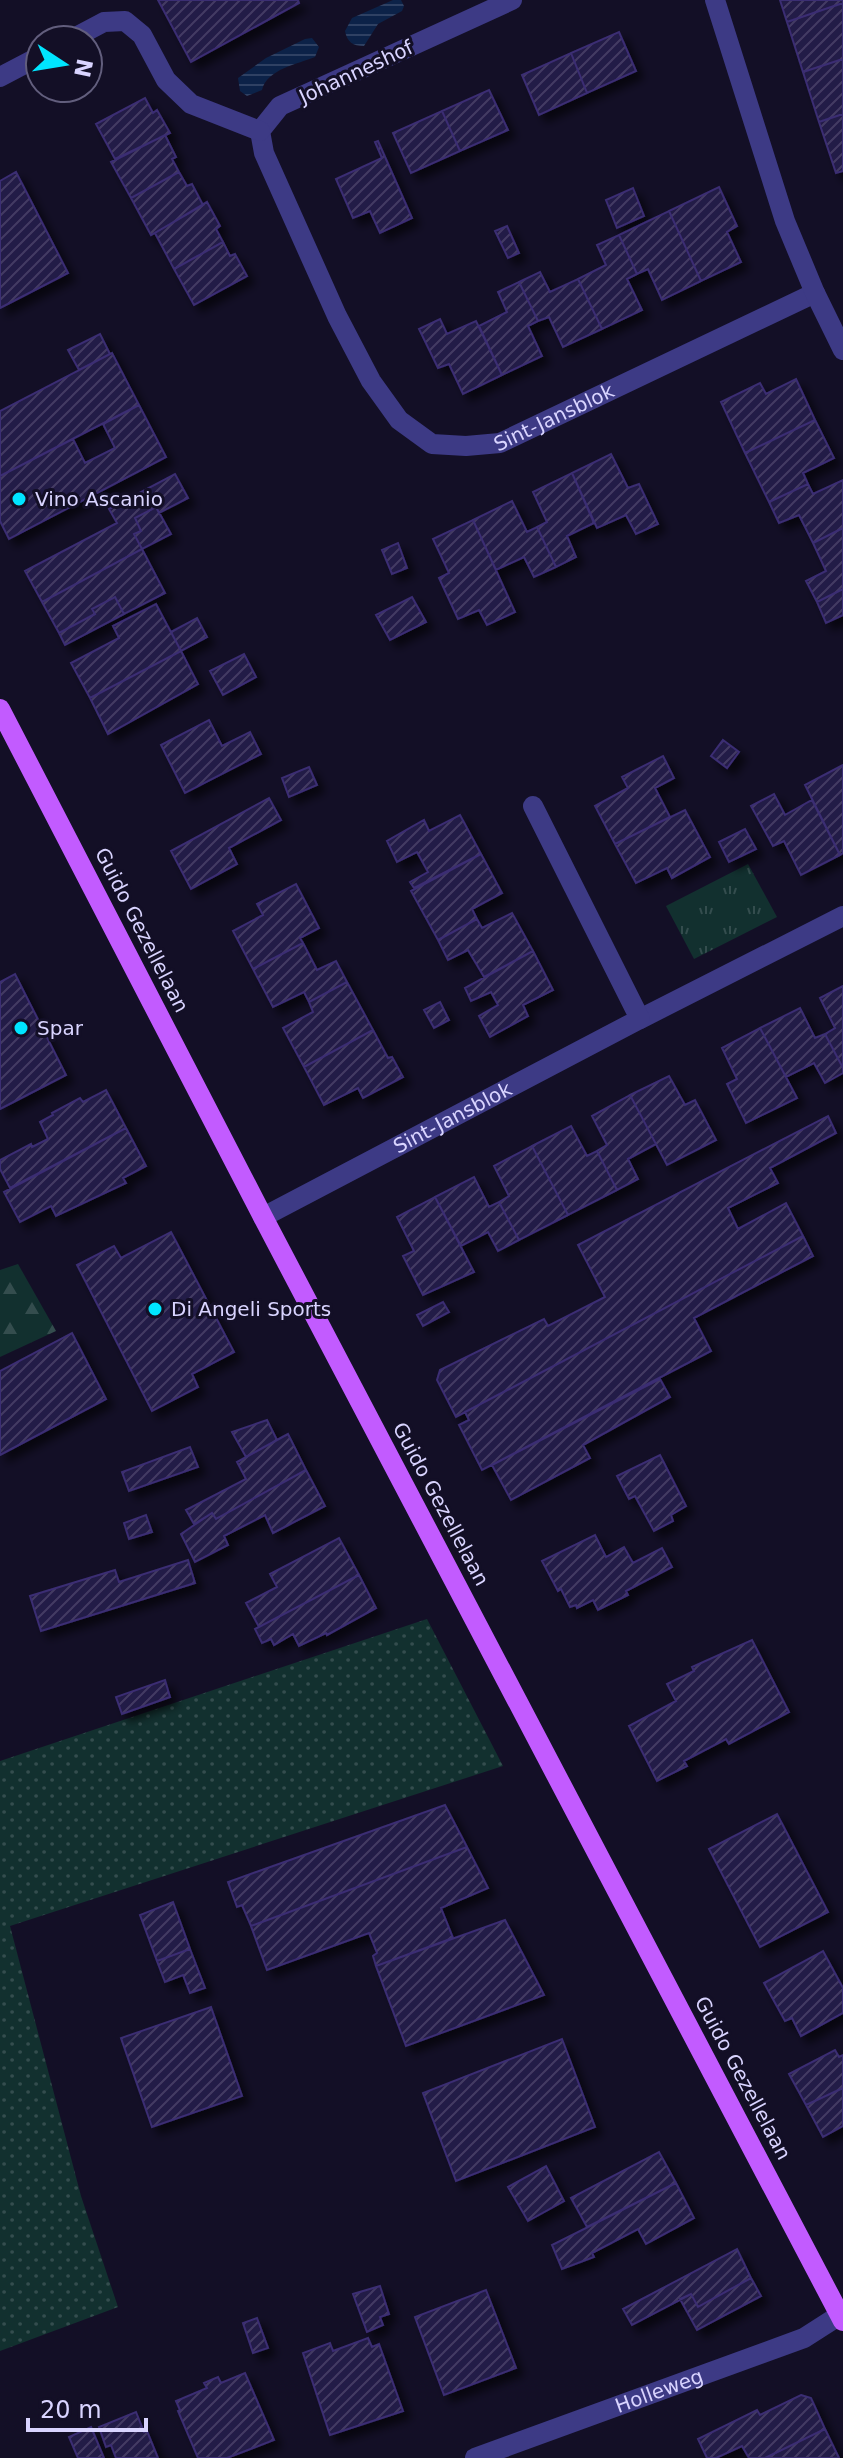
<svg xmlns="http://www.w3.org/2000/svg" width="843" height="2458" font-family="'DejaVu Sans',sans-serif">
<defs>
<pattern id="grass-dots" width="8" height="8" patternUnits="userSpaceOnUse" patternTransform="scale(2)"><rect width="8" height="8" fill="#12302f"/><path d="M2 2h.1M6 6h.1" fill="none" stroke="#344d4e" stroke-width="1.8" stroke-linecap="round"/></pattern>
<pattern id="forest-firs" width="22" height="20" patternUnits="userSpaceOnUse" patternTransform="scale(2)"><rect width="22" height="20" fill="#12302f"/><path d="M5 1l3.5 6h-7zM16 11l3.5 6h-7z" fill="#344d4e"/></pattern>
<pattern id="park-tufts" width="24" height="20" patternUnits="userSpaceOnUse" patternTransform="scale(2)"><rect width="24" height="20" fill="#12302f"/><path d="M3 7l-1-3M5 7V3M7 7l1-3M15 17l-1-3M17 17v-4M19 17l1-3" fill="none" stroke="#344d4e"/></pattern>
<pattern id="water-rules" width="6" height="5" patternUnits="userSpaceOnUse" patternTransform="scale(2)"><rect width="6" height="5" fill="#0c2248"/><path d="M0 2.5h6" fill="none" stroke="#2f4163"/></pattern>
<pattern id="building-hatch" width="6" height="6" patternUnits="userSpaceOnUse" patternTransform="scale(2)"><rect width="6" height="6" fill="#241b47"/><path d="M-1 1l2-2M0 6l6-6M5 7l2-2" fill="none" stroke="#433b63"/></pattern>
<filter id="shadow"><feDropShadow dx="7" dy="7" stdDeviation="4" flood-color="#0009"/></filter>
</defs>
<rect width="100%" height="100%" fill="#130f26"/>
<path fill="url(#grass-dots)" d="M427,1619L503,1766L10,1926L81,2196L118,2307L0,2351V1761Z"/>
<path fill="url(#forest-firs)" d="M18,1264L56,1331L0,1357V1270Z"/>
<path fill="url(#park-tufts)" d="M748,864L777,917L694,959L666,906Z"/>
<path fill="url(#water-rules)" d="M393,0H401L404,6L402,11L378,24L364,46C353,46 347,42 345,31L352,18Z
M312,38L319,47L315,57C298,64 267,69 262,90L247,96L240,91L238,78L266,58L305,39Z"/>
<path fill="url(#building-hatch)" stroke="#3b2d73" stroke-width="2" filter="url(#shadow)" d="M158,0H298L299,3L191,62Z
M780,0H843V3L787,22Z
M843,3V59L803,72L787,22Z
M619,32L636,71L587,93L571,53Z
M571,53L587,93L539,115L522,75Z
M843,59V114L819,122L803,72Z
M489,90L508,130L460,151L442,111Z
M145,98L153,113L157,110L170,133L115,159L96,124Z
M442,111L460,151L411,173L393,133Z
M843,114V171L836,173L819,122Z
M165,135L176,157L172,159L179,172L131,198L111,162Z
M378,141L412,218L380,233L370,211L353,218L336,179L382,158L375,142Z
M16,172L68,273L0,308V181Z
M179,172L187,186L192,184L203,205L151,235L131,198Z
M719,187L737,226L727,232L741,262L701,281L669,211Z
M633,188L644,216L617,228L606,200Z
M207,202L220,226L216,229L223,242L174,269L155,233Z
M669,211L701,281L662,300L648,269L637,274L619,235Z
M507,226L519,253L508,258L495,231Z
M619,235L637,274L627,279L642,310L602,329L578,279L606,265L597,245Z
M223,242L230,256L235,254L247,276L194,305L174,269Z
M540,272L550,292L578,279L602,329L563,347L549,317L538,321L519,282Z
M519,282L538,321L528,326L542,356L502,375L479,326L507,312L498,292Z
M440,319L447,334L476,321L502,375L463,394L449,364L438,368L419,329Z
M100,334L110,354L79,370L68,350Z
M112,353L139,405L0,476V411Z
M796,379L815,420L745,453L721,402L760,383L766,394Z
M139,405L166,457L9,539L0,521V476L73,439L85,463L115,448L103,424Z
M815,420L834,458L803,473L808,484L769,502L745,453Z
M611,454L628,488L639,484L658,524L636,534L626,515L597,528L572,473Z
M572,473L594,523L567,536L576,557L556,567L537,527L547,522L533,492Z
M175,474L188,498L159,513L156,507L135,518L141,531L134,534L142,549L42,602L25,571L117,523L109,509Z
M843,480V528L813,543L799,515L779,523L769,502L808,484L813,494Z
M512,501L527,532L537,527L556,567L534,577L524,557L496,570L473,520Z
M156,507L171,534L142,549L134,534L141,531L135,518Z
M473,520L515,612L487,625L479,610L458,619L439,578L449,573L433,539Z
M843,528V589L817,602L806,581L826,571L813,543Z
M398,543L407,568L392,574L382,550Z
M142,549L165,593L124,614L115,597L92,609L95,614L59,633L42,602Z
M843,589V615L826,623L817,602Z
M115,597L124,614L65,645L59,633L95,614L92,609Z
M412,597L426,622L390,640L376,615Z
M156,604L181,651L90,698L71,663L119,638L113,626Z
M197,618L207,637L181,651L171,632Z
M181,651L198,684L108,734L90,698Z
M244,654L256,677L223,695L210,671Z
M209,720L222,746L250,732L261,754L185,793L161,745Z
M723,740L739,752L727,768L711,756Z
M663,756L674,778L655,788L670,817L615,844L595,806L628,788L622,777Z
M843,765V853L840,855L805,785Z
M309,767L317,785L289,797L282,778Z
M774,794L785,815L812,800L840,855L801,875L784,841L773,846L751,806Z
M269,798L281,820L229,848L237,864L191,889L171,851Z
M685,810L710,857L672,878L667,868L636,883L615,844Z
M460,815L481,854L414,888L410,882L428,872L417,852L397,862L387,841L424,820L429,831Z
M745,829L756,849L729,862L719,842Z
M481,854L502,893L472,909L477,919L438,940L411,891Z
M296,884L319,928L300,938L303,943L253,969L233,931L263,915L257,904Z
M512,913L533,951L484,977L468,950L448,960L438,940L477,919L482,928Z
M303,943L317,970L336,961L347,982L309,1002L304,992L273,1007L253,969Z
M533,951L553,990L523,1005L528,1016L490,1037L479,1016L498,1005L491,992L471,1001L465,988Z
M15,974L66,1075L0,1109V982Z
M347,982L373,1030L304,1067L283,1028L313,1012L309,1002Z
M843,986V1068L825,1034L835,1028L820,998Z
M440,1002L449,1020L434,1028L424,1010Z
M800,1008L815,1038L825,1034L843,1068V1073L825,1083L814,1063L786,1077L760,1028Z
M760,1028L797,1098L746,1123L727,1084L737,1079L722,1048Z
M373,1030L388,1058L392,1057L403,1077L363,1098L358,1088L324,1105L304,1067Z
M669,1076L685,1105L695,1100L716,1140L667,1165L630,1095Z
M106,1090L126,1128L10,1188L0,1169V1160L31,1144L32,1147L48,1139L40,1122L53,1115L52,1113L80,1098L83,1102Z
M630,1095L656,1144L628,1159L638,1179L617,1190L597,1151L607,1145L592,1116Z
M828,1116L836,1133L770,1168L778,1183L728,1208L738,1229L786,1203L803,1236L456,1417L437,1380L440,1370L544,1319L548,1326L605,1297L578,1245Z
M571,1126L587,1156L597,1151L617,1190L568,1215L532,1146Z
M126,1128L146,1166L123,1178L126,1183L56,1216L51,1206L20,1222L4,1192Z
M532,1146L568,1215L519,1240L499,1202L509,1196L494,1166Z
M474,1177L489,1207L499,1202L519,1240L498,1251L488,1232L461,1246L435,1197Z
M435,1197L474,1272L423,1295L403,1256L414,1251L397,1217Z
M171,1232L234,1352L192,1374L198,1387L152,1411L77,1265L114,1246L121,1258Z
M803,1236L813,1256L694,1318L711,1351L482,1470L459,1425L469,1420L465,1412Z
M443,1302L449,1312L423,1326L417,1315Z
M72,1333L106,1399L0,1455V1371Z
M660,1379L670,1397L583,1445L590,1458L511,1500L492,1465Z
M267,1420L277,1440L246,1457L232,1432Z
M288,1434L306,1470L216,1519L212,1513L194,1524L186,1510L246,1479L237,1462Z
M190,1447L198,1467L129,1491L122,1472Z
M660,1455L686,1506L671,1515L673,1521L654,1531L635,1496L629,1499L617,1476Z
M306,1470L325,1506L273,1533L265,1515L224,1536L228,1545L195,1562L181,1534L212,1513L216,1519Z
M146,1515L152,1532L129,1539L124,1523Z
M595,1535L606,1557L624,1547L633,1563L662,1548L672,1567L626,1591L628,1595L598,1610L593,1600L577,1608L576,1605L570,1607L561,1589L558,1591L542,1561Z
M339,1538L359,1575L259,1627L246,1603L277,1587L270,1574Z
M188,1560L195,1583L41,1631L30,1596L115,1570L119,1582Z
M359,1575L376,1608L327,1635L326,1633L299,1646L293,1634L274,1645L271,1639L262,1643L255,1629Z
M752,1640L789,1712L729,1744L726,1739L684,1761L687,1766L657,1781L629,1726L676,1701L667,1684L694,1671L692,1667Z
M165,1680L170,1697L122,1714L116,1697Z
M445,1805L467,1847L251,1926L242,1905L237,1907L228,1882Z
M777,1814L828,1912L760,1947L709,1849Z
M467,1847L488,1888L441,1908L453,1938L376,1966L373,1956L377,1953L369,1933L267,1970L251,1926Z
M173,1902L190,1949L157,1961L140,1915Z
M505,1920L544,1995L406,2046L376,1966Z
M190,1949L205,1988L190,1993L183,1975L165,1982L157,1961Z
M823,1951L843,1988V2013L801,2036L792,2018L785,2021L764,1983Z
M211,2007L242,2096L152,2127L121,2038Z
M562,2039L595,2127L456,2181L423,2093Z
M835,2050L839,2057L843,2055V2088L806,2105L789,2074Z
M843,2088V2126L823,2137L806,2105Z
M659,2152L676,2183L587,2227L571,2198Z
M546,2166L564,2201L528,2221L508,2187Z
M676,2183L694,2218L646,2244L638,2229L592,2253L594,2257L562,2269L552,2245Z
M737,2249L751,2278L698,2307L691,2294L632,2325L623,2309Z
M751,2278L761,2296L697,2330L680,2299L691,2294L698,2307Z
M380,2286L389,2314L380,2317L383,2325L367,2332L353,2294Z
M486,2290L516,2368L444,2395L415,2317Z
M257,2318L268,2348L253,2353L243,2323Z
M368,2338L372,2347L379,2344L403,2411L330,2435L303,2353L330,2343L333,2351Z
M245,2373L274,2440L227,2458H198L178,2411L180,2410L176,2401L207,2388L204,2383L218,2377L221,2383Z
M801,2395L811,2398L825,2429L765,2458H749L742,2446L716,2458H707L698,2439L757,2410L760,2415Z
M136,2412L144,2432L147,2431L158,2458H116L111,2445L106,2447L99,2427Z
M91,2427L104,2458H78L69,2437Z
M825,2429L839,2458H765Z"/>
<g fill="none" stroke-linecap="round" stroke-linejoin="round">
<g stroke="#3d3a85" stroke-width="20">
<path id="s1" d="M512,0L280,106L260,131L264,153L337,316L371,381L399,420L432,444L466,446L500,443L815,293"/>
<path d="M715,0L785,221L815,293L843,350"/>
<path d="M70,40L104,22L125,21L142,35L166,80L191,104L260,131"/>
<path d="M0,77L40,56"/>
<path d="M640,1019L843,916"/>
<path id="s2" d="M263,1217L640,1019L533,806"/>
<path id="s3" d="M475,2458L804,2338L843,2313"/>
</g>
<path stroke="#c25bff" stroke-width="20" d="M0,709L263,1217L843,2321"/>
</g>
<g fill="#00e5ff" stroke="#130f26" stroke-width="3">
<circle cx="19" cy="499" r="8"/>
<circle cx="21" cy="1028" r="8"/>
<circle cx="155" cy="1309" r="8"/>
</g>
<g text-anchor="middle" stroke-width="6" stroke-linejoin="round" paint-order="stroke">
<g font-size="20" fill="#d9d4ff" stroke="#130f26">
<text transform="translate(356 72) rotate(-25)" y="7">Johanneshof</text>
<text dy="7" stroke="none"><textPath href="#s1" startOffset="778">Sint-Jansblok</textPath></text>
<text transform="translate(142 930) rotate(63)" y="7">Guido Gezellelaan</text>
<text dy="7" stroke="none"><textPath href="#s2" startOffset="214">Sint-Jansblok</textPath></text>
<text transform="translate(441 1504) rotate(62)" y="7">Guido Gezellelaan</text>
<text transform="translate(743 2078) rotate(62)" y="7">Guido Gezellelaan</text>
<text dy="7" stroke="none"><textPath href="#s3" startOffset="196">Holleweg</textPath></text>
</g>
<g font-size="20" fill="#d9d4ff" stroke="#130f26" text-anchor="start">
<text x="35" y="506">Vino Ascanio</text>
<text x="37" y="1035">Spar</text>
<text x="171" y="1316">Di Angeli Sports</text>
</g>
</g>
<g transform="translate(64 64) rotate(102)"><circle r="38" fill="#130f26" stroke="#625e7d" stroke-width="2"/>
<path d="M0-6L14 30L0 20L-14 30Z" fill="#00e5ff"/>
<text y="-12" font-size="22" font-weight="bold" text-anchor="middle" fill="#d9d4ff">N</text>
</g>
<path d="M28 2418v12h118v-12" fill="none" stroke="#d9d4ff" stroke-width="4"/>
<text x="40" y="2418" font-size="24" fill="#d9d4ff" stroke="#130f26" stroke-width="6" paint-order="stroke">20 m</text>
</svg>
